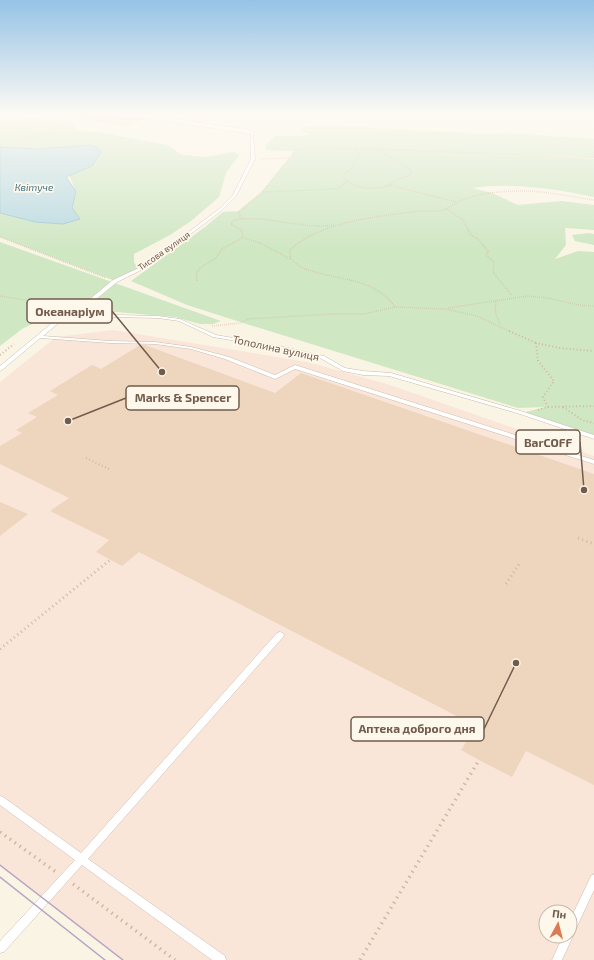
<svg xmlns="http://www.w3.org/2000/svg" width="594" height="960" font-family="'Exo 2',sans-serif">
<rect width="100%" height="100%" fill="#faf4e5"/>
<path fill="#fae5d9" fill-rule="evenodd" d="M113,330L307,362L387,384L594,456V960H123L0,864V382L56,337ZM546,912H570V936H546Z"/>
<path fill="#d0e7c4" d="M0,113H25L22,117C39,121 55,119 72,121L77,130L98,132L167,145L182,155L206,157L233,152L239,155L226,173L219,197L191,221L170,235L134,254V262L139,270L115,281L0,237V213L35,222L80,219L72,208L76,191L69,175L92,166L63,147L38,149L0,147Z
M306,126H346L483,134L509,133L594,139V158L561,156L464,154L562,157L594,159V197C556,189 510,182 472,188L492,193L518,205L561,201L594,205V230L565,228L566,245L555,259L578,251L594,252V437L522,413L545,407L518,408L237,321L187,305L131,281L205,227L223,212L239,211L262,192L295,151L266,150V145L275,136H300L311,134L301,131L302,128Z
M588,233L594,234V245L575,241L572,235Z
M0,242L221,321L213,324H200L175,317L104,311H59L22,329L0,346Z"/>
<path fill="#bbdae2" stroke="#a2c8d3" d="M89,145L97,147L101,152L92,166L66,177L76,191L72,208L80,219L63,224L35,222L0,213V147L38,149Z"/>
<path fill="#eed5be" d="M84,113H110L144,119L129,127L83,119Z
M140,345H145L275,393L301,373L594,474V785L526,751L512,777L479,760L461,750L476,726L139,552L122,566L96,552L109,540L50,511L69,498L0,464V446L22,433L16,430L37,417L28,413L58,395L50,391L92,365L101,369Z
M0,502L28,514L0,536Z"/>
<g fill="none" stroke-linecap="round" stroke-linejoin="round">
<g stroke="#cbbcac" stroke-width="1">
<path id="lane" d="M252,132L253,133L255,159L236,196L221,211L147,267L117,282L83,310L75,314L158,316L180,319L216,335L284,347L324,356L345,368L363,371L391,373L524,412L594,435V439L520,414L389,376L363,375L343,371L320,358L284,349L213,337L179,321L158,318L70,316L61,321L43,336L110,341L155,342L191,347L229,357L275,375L295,365L594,460V464L295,369L275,379L225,359L191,349L155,344L110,343L40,338L2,370L0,371V366L57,319L79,308L113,280L145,265L219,209L233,195L251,159V133Z
M280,632L283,633L284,635L283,637L88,859L225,956L226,960H212L82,865L4,952L0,953V941L75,860L0,805V796L3,797L81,853L277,633Z
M594,874V890L573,935V936L562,960H552L563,936H570V920L591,876Z"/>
</g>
<g stroke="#cbbcac" stroke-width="1">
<path id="street" d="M111,113H130L247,129L255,133L252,135L246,133Z
M571,113H594V117L574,115Z"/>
</g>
<path stroke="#d2b8a2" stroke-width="1.5" stroke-dasharray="0.5 1.5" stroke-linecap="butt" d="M15,145L27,139L54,130L91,113
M355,149L359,154L352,169L346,172L343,176C349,188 375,191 387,186C390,185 392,182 395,181C400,178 405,177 410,175L411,170L376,149
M260,159L289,158
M389,185L456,202
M263,192L338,189L347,181
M447,209L463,220L471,235L478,239L488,251L486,255L494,262L493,272L512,296
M243,219L239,215V211L262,192L295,151L304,148L376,149L594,158
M0,237L106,278
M242,237L260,243L290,259
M197,281L196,274L201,267L216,258L222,249L242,238L243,235L241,230L231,224L234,220C267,214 300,230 334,225
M0,296L67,307
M496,300L495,310L500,325
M395,307C370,269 306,283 290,257V250C318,223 375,216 413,212C423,210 433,212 443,210C451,208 457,201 465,199C480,193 497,192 513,191C540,190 567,196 594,200
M448,308L528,296L548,298L579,305L594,306
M212,326L240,323L248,319L332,314H364L395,307L446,309L477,316L511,332"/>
<path stroke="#d2b8a2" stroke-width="2" stroke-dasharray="1 2.5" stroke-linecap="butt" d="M509,331L536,343
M0,355L14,344
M548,407L543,397L554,381L538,361L536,343L559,348L594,351
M563,407L582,420L594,423
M538,410L548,407L594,406
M86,458L111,470"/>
<path stroke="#d2b8a2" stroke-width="3" stroke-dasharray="1 3.5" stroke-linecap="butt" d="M578,538L594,544
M506,584L519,564
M0,649L110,560"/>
<path stroke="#d2b8a2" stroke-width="3.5" stroke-dasharray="1.5 4.5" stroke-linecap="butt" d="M0,832L56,872
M73,884L175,960
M360,960L479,760"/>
<use href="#lane" fill="#fff" fill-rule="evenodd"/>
<use href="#street" fill="#fff" fill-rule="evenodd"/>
<path stroke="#b7a4c3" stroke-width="1.5" d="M0,865L123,960
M0,877L105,960"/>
</g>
<linearGradient id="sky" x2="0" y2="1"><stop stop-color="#96c3e6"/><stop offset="0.46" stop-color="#fdfaf3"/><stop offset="1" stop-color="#fdfaf3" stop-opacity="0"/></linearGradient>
<rect width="594" height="248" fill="url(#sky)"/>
<g text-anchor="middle" stroke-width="3.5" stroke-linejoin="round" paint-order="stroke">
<g font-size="9" fill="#715c4c" stroke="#fef7eb">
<text transform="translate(164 251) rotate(-35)" y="3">Тисова вулиця</text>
</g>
<g font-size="10" font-style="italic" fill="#477583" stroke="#fef7eb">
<text x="34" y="191">Квітуче</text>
</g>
<g font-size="11" fill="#715c4c" stroke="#fef7eb">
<text transform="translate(276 348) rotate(12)" y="4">Тополина вулиця</text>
</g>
</g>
<path fill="none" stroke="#715c4c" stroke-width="1.5" d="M162 372L112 311M68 421L126 398M584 490L580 442M516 663L484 729"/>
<g fill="#715c4c" stroke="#fef7eb" stroke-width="1.5">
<circle cx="162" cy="372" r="4"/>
<circle cx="68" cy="421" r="4"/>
<circle cx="584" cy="490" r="4"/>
<circle cx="516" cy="663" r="4"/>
</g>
<g fill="#fef7eb" stroke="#715c4c" stroke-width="1.5">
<rect x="27" y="299" width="85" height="24" rx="4"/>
<rect x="126" y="386" width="113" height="24" rx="4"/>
<rect x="516" y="430" width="64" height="24" rx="4"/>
<rect x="351" y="717" width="133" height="24" rx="4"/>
</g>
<g font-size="12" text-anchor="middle" font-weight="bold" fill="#715c4c">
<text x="70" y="316">Океанаріум</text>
<text x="183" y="402">Marks &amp; Spencer</text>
<text x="548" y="447">BarCOFF</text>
<text x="417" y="733">Аптека доброго дня</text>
</g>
<g transform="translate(558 924) rotate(7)"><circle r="19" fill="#fef7eb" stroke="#c6b9ab"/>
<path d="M0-3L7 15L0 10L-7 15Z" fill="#db7b53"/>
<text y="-6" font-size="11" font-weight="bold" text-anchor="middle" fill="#715c4c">Пн</text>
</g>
</svg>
